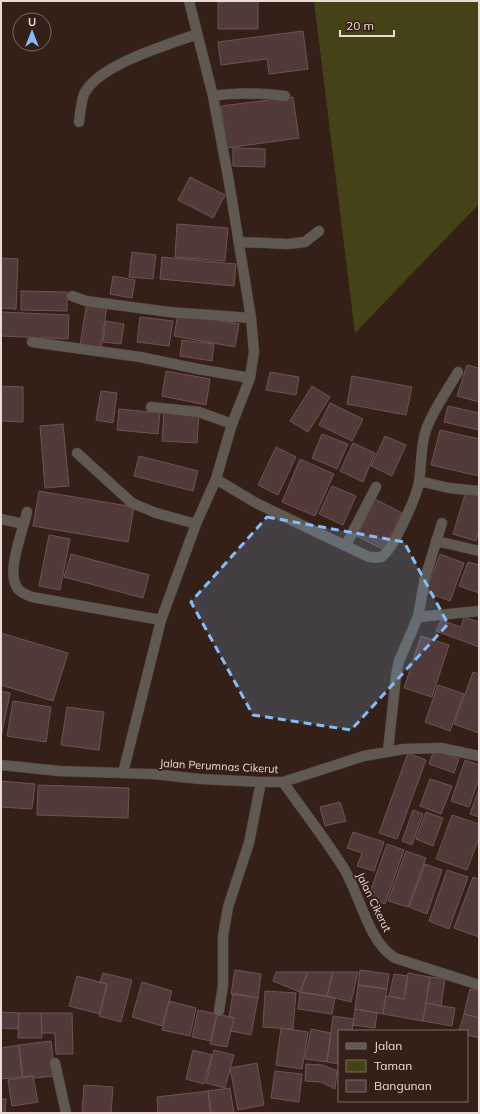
<svg xmlns="http://www.w3.org/2000/svg" width="480" height="1114" font-family="Mulish,sans-serif">
<rect width="100%" height="100%" fill="#342016"/>
<path fill="#454217" d="M314,1H479V204L355,333Z"/>
<path fill="#52393a" stroke="#6e5354" d="M227,1H258V29H218V2H227Z
M303,31L308,69L269,74L267,59L221,65L218,42Z
M293,97L299,138L227,148L221,106Z
M233,148L265,149V167L233,166Z
M190,177L225,195L213,218L178,200Z
M177,224L228,228L225,261L175,257Z
M132,252L156,255L153,279L129,277Z
M162,257L236,264L234,286L160,279Z
M1,258L18,259L16,309L1,308Z
M113,276L135,280L132,298L110,294Z
M21,291L67,292V311L21,310Z
M87,302L107,305L101,348L80,345Z
M1,312L69,315L68,339L1,336Z
M178,314L239,324L235,347L174,336Z
M140,317L173,321L169,346L137,342Z
M106,321L124,324L121,344L103,342Z
M182,340L214,344L212,361L180,356Z
M467,365L479,368V402L457,396Z
M166,371L210,379L206,405L162,396Z
M270,372L299,377L296,395L266,390Z
M352,376L412,387L406,415L347,404Z
M1,386L23,387V422L1,421Z
M312,386L330,397L308,432L290,421Z
M101,391L117,393L113,423L96,420Z
M330,403L363,419L352,441L319,425Z
M448,406L479,413V430L444,422Z
M119,409L160,413L158,434L117,430Z
M164,411L199,413L197,443L162,441Z
M63,424L69,486L45,488L40,426Z
M440,430L479,439V476L431,465Z
M322,434L348,444L337,469L312,458Z
M385,436L406,445L392,476L371,466Z
M353,443L375,453L363,482L340,471Z
M276,447L296,457L278,495L258,485Z
M139,456L198,471L193,491L134,476Z
M300,459L334,474L315,516L282,502Z
M332,486L356,496L343,525L319,514Z
M39,491L134,507L128,542L33,526Z
M466,491L479,495V530L476,541L453,534Z
M375,499L402,513L384,550L357,536Z
M49,535L70,539L60,590L39,586Z
M71,554L149,575L143,598L64,577Z
M440,554L464,563L450,601L426,592Z
M468,562L479,565V593L459,586Z
M464,617L479,622V647L436,631L441,620L461,627Z
M1,633L68,653L53,701L1,685Z
M421,636L449,645L432,697L404,688Z
M473,672L479,674V733L454,724Z
M438,685L464,694L450,731L425,722Z
M1,691L10,693L1,738Z
M13,701L51,707L46,742L7,736Z
M67,707L104,712L99,750L61,745Z
M434,750L459,759L454,773L429,764Z
M408,753L426,760L397,839L379,833Z
M465,760L479,765V779L469,807L451,801Z
M430,779L452,786L441,814L420,806Z
M1,781L35,784L32,809L1,807Z
M38,785L129,788L128,818L37,815Z
M479,789V817L470,814Z
M340,802L346,821L325,826L320,807Z
M413,810L423,814L412,845L402,841Z
M426,812L443,818L433,846L416,839Z
M452,815L479,824V838L467,870L436,859Z
M353,832L384,842L374,871L357,866L362,853L347,848Z
M387,844L404,850L385,904L368,898Z
M406,851L426,858L408,907L388,901Z
M425,864L442,870L427,914L409,907Z
M447,870L468,877L449,929L429,921Z
M473,877L479,879V937L454,928Z
M235,970L261,974L258,998L231,994Z
M360,970L389,974L387,989L358,985Z
M276,972H308L300,992L273,981Z
M308,972H333L327,996L300,992Z
M333,972H358L351,1002L327,996Z
M103,973L132,980L121,1022L99,1016L107,984L100,982Z
M408,973L430,977L423,1021L383,1014L386,996L404,999Z
M394,974L408,976L404,999L389,996Z
M77,976L107,984L100,1014L69,1006Z
M430,977L445,979L441,1006L426,1003Z
M142,982L172,991L162,1026L132,1017Z
M358,985L387,989L383,1014L355,1009Z
M470,989L479,991V1018L464,1014Z
M265,991L296,993L293,1029L263,1027Z
M300,992L335,998L332,1014L298,1009Z
M233,993L258,998L251,1035L231,1031L234,1018L229,1017Z
M169,1001L196,1008L190,1036L162,1030Z
M426,1003L455,1008L452,1026L423,1021Z
M355,1009L377,1013L375,1028L353,1025Z
M198,1010L217,1014L211,1041L192,1037Z
M1,1012L19,1013L18,1029L1,1028Z
M19,1013H41L42,1038H18Z
M41,1013H72L73,1054H56L55,1033H42Z
M217,1014L234,1018L227,1047L210,1044Z
M464,1014L479,1018V1038L467,1035V1031H459Z
M333,1016L354,1019L352,1031H339V1064L327,1062Z
M281,1028L308,1032L302,1069L276,1065Z
M311,1029L331,1033L327,1062L305,1059Z
M51,1041L55,1076L34,1078L33,1076L23,1077L19,1045Z
M19,1045L22,1077L1,1079V1048Z
M193,1050L212,1055L204,1084L186,1079Z
M214,1050L234,1055L225,1088L206,1083Z
M257,1063L264,1105L238,1110L230,1068Z
M306,1064L323,1065L337,1071L335,1089L321,1082L305,1081Z
M275,1071L302,1074L299,1102L271,1098Z
M33,1076L38,1102L12,1106L8,1080Z
M84,1085L113,1087L111,1113H82Z
M230,1088L234,1113H211L208,1091Z
M208,1091L211,1113H158L157,1097Z
M1,1099H6L5,1113H1Z"/>
<g fill="none" stroke-linecap="round" stroke-linejoin="round">
<g stroke="#513e34" stroke-width="11">
<path id="minor" d="M213,96C237,92 260,93 285,96
M79,122C80,113 81,102 84,94C99,64 166,46 197,34
M240,242L288,244L305,242L319,231
M72,296L86,301L169,312L251,318
M32,342L140,357L198,369L250,378
M151,407L199,412L232,424
M77,453L132,503L156,513L196,524
M216,479L256,503L369,557C372,557 378,558 381,557C393,551 417,495 419,482C422,464 420,448 426,430C433,410 447,391 458,372
M419,481L449,488L479,491
M27,512C23,531 5,573 18,589C21,593 27,595 32,597L161,620
M1,519L24,524
M436,541L479,551
M346,545L376,487
M418,617L479,611
M388,751L396,676L399,661L418,617L425,578L442,523
M1,765L59,771L153,774L200,779L261,782H283L364,756L404,749L441,748L479,756
M123,773L161,620L196,524L216,479L232,424L250,378L254,352L251,318L229,182L213,96L189,1
M283,782C302,809 323,836 341,864C360,891 366,940 395,958L479,985
M219,1011L223,986V936L228,907L249,843L261,782
M55,1063L66,1113"/>
</g>
<use href="#minor" stroke="#605951" stroke-width="10"/>
</g>
<path fill="#84bcfb" fill-opacity="0.2" stroke="#84bcfb" stroke-width="3" stroke-dasharray="8 5" stroke-linejoin="round" d="M267,517L404,542L448,624L351,730L253,715L191,602Z"/>
<g text-anchor="middle" stroke-width="4" stroke-linejoin="round" paint-order="stroke">
<g font-size="11" fill="#e9dad4" stroke="#342016">
<text transform="translate(219 766) rotate(3)" y="4">Jalan Perumnas Cikerut</text>
<text transform="translate(374 902) rotate(64)" y="4">Jalan Cikerut</text>
</g>
</g>
<rect width="480" height="1114" fill="none" stroke="#e9dad4" stroke-width="4"/>
<rect x="338" y="1030" width="130" height="72" fill="#342016" stroke="#7c6a62"/>
<rect x="346" y="1043" width="20" height="6" fill="#605951" stroke="#7c6a62"/>
<text x="374" y="1050" font-size="12" fill="#e9dad4">Jalan</text>
<rect x="346" y="1060" width="20" height="12" fill="#454217" stroke="#7c6a62"/>
<text x="374" y="1070" font-size="12" fill="#e9dad4">Taman</text>
<rect x="346" y="1080" width="20" height="12" fill="#52393a" stroke="#7c6a62"/>
<text x="374" y="1090" font-size="12" fill="#e9dad4">Bangunan</text>
<g transform="translate(32 32)"><circle r="19" fill="#342016" stroke="#7c6a62"/>
<path d="M0-3L7 15L0 10L-7 15Z" fill="#84bcfb"/>
<text y="-6" font-size="11" font-weight="bold" text-anchor="middle" fill="#e9dad4">U</text>
</g>
<path d="M340 30v6h54v-6" fill="none" stroke="#e9dad4" stroke-width="2"/>
<text x="346" y="30" font-size="12" fill="#e9dad4" stroke="#342016" stroke-width="3" paint-order="stroke">20 m</text>
</svg>
